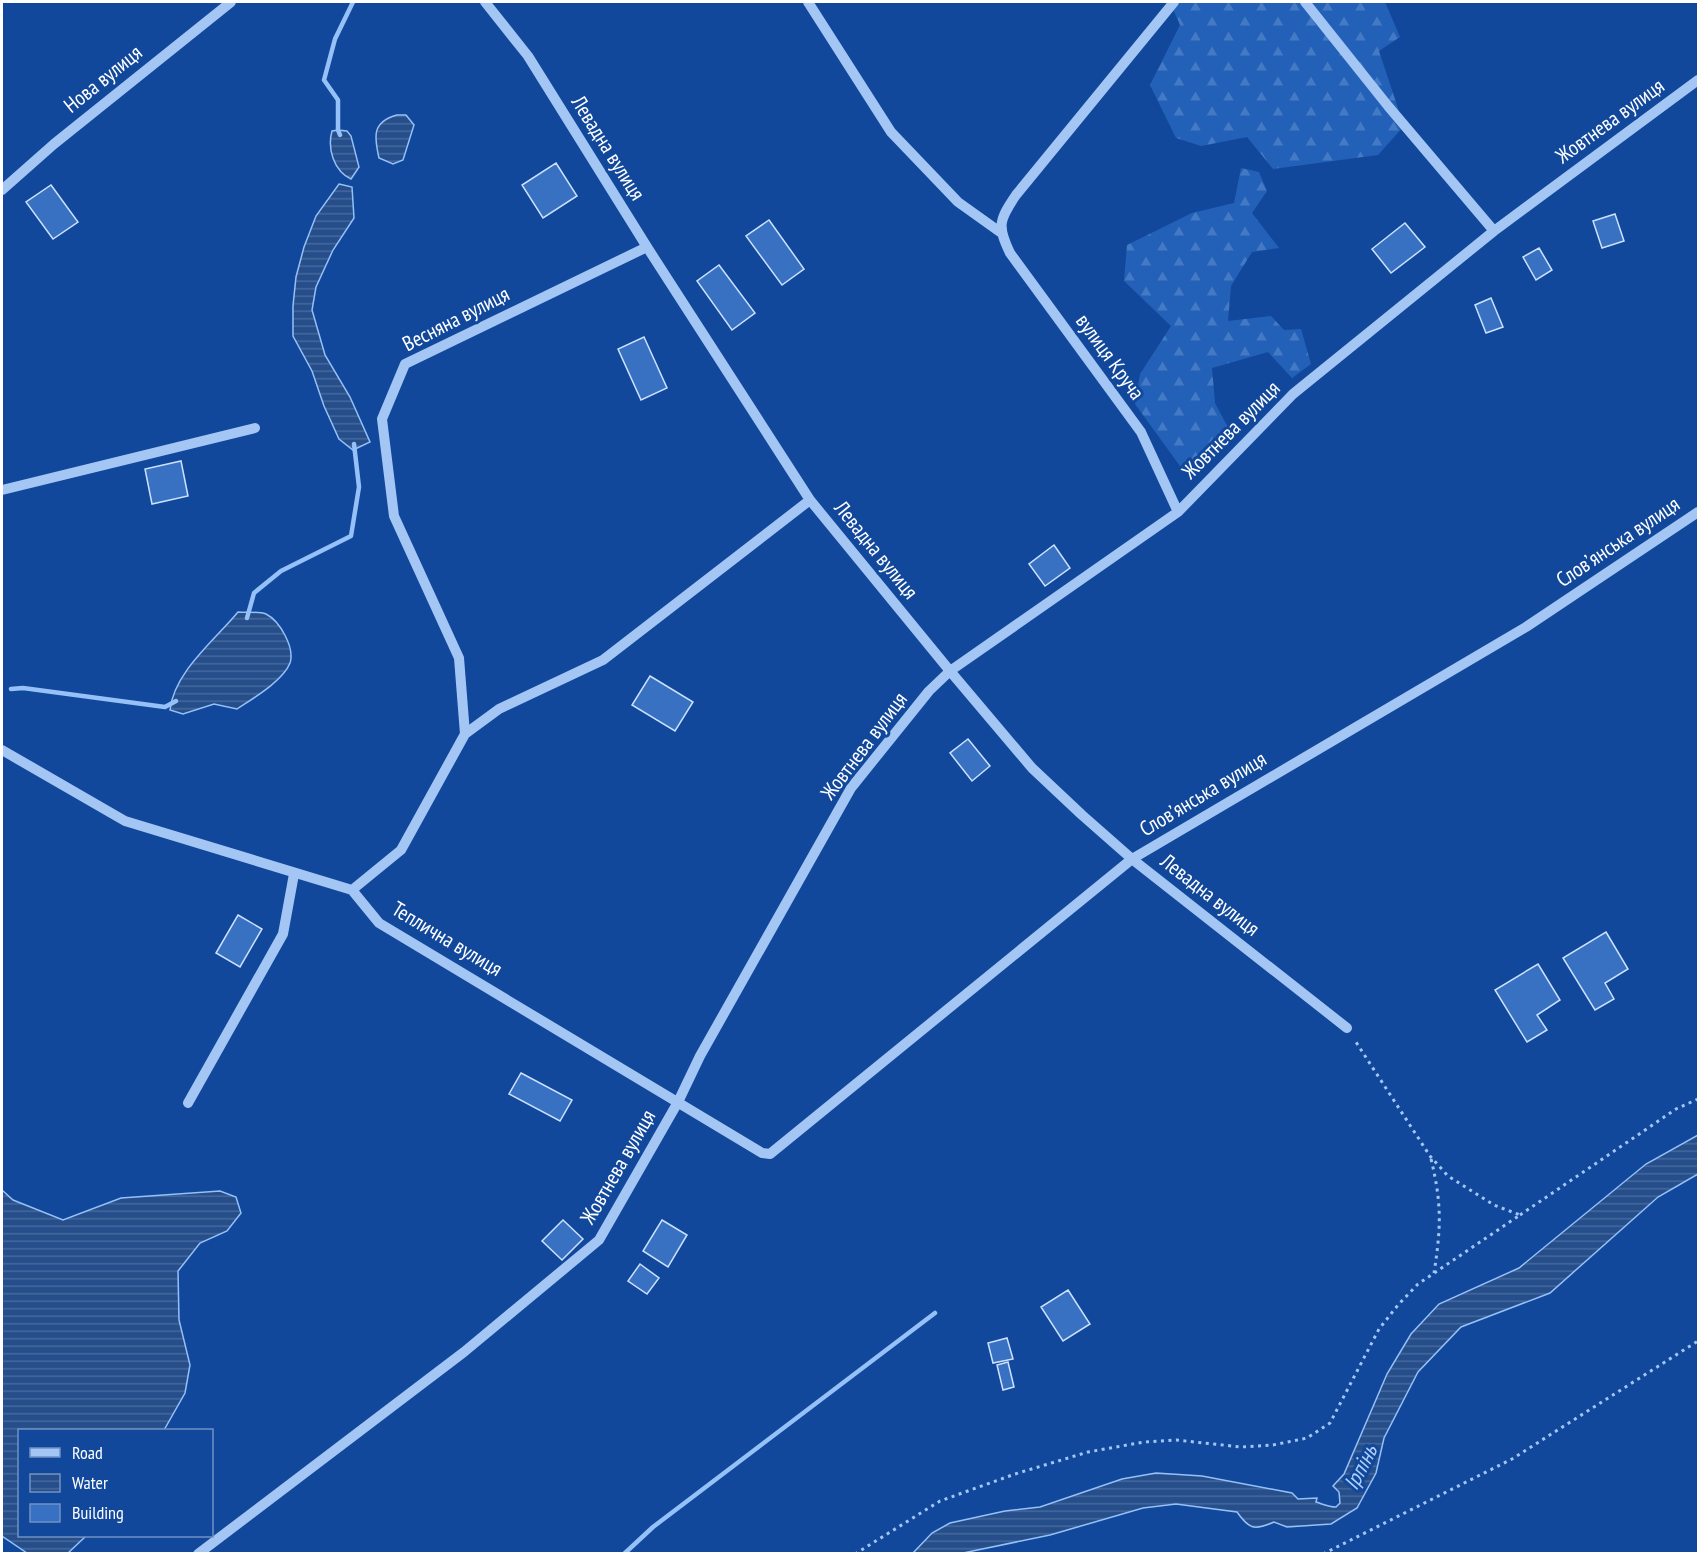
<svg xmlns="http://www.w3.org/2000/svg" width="1700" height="1555" font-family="'PT Sans Narrow',sans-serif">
<defs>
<pattern id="forest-firs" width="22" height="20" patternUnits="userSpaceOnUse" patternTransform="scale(1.5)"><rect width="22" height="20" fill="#2361b9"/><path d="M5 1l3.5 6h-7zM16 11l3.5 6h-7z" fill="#4479c4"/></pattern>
<pattern id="water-rules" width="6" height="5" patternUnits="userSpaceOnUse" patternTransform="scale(1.5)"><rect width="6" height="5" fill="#254e8b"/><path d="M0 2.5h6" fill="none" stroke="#46699c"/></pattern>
</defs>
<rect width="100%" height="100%" fill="#11489b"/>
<path fill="url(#forest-firs)" d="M1176,2H1385L1400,37L1379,51L1404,126L1378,155L1273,169L1247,137L1201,146L1176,138L1150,85L1180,25L1172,7Z
M1241,168L1259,172L1267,191L1252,213L1279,248L1252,252L1231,286L1228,321L1271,316L1284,330L1301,329L1311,364L1292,378L1268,352L1212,368L1215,403L1233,437L1205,457L1180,466L1135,404L1140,374L1171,326L1124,281L1127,245L1192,213L1234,203Z"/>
<path fill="url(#water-rules)" stroke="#96c0f8" stroke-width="1.5" d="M397,115H406L414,125L403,160L393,164L379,158C374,136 372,122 397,115Z
M338,130L347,131L351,136L359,167L351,179C334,171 327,149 332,131Z
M339,184L352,187L354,218L333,250L316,287L312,310L325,355L350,397L370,442L353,450L339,439L324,406L312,371L293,336V306L296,277L304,247L316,216Z
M238,612C246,613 259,611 266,614C280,621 295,648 290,663C283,681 252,699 237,709L214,704L183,714L170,710C174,672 215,640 238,612Z
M1698,1135V1174L1658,1197L1550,1293L1461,1327L1418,1372L1384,1438L1376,1473L1357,1508L1331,1524L1287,1527L1274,1522C1254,1531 1249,1529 1237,1512L1176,1504L1143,1508L1050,1535L963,1553H913L932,1533L950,1523L1005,1511L1040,1507L1122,1479L1156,1473L1202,1476L1292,1493L1298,1499L1317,1498L1316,1502C1323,1504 1328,1507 1336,1507L1340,1503L1339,1492L1333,1486L1344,1474L1387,1374L1411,1334L1439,1304L1519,1268L1646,1164Z
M2,1190L13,1200L63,1220L121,1198L220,1191L236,1197L241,1213L227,1231L200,1243L178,1271L179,1320L190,1365L185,1393L164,1430H20V1536H86L68,1553H27L2,1536Z"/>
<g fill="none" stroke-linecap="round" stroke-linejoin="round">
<path stroke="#96c0f8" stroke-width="4.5" d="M340,135L338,130V100L324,80L335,39L353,2
M247,618L254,593L281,571L351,536L359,487L354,444
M11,689L23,688L165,707L176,701
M624,1554L653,1527L935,1313"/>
</g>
<path fill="#3971c2" stroke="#cce1fe" stroke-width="1.5" d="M556,163L577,196L543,218L522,185Z
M51,185L78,222L53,239L26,202Z
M1615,214L1624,241L1602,248L1593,221Z
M769,220L804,269L782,285L746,236Z
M1405,223L1425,247L1391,273L1372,249Z
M1539,248L1552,270L1536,280L1523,257Z
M719,265L755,313L732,330L697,281Z
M1491,298L1503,327L1486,333L1475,305Z
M644,337L667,388L641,400L618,349Z
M181,461L188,496L152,504L145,469Z
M1054,545L1070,568L1045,586L1029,564Z
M650,676L693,702L675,731L632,705Z
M968,739L990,766L972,781L950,753Z
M238,915L262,929L240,967L216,953Z
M1606,932L1628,969L1605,983L1614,999L1595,1010L1563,958Z
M1538,964L1560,1000L1537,1015L1547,1030L1527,1042L1495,990Z
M521,1073L572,1100L560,1121L509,1094Z
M563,1220L583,1239L562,1260L542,1241Z
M662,1220L687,1235L668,1267L643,1251Z
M640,1264L659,1278L647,1294L628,1281Z
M1068,1290L1090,1324L1063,1341L1041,1307Z
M1007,1338L1013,1359L993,1363L988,1343Z
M1008,1362L1014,1387L1003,1390L997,1365Z"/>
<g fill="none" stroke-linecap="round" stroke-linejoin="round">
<path stroke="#a4c6f4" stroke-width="3" stroke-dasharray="3 4.5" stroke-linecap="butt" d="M1431,1159C1442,1204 1441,1228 1434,1273
M1520,1215L1676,1109L1698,1099
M855,1554L940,1501L1015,1474L1088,1452L1144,1442L1176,1440L1241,1447L1273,1445L1307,1438L1330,1423L1379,1329L1398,1305L1418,1284L1520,1215L1494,1205L1448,1176L1430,1156L1354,1039
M1323,1554L1512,1459L1698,1341"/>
<path stroke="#a4c6f4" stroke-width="10" d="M485,2L528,56L647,247L810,500L950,671L1032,768L1082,815L1132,859L1347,1028
M808,2L891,132L958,202L1000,232
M1174,2L1016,195C999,220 997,226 1010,253L1141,432L1178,512
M1305,2L1388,106L1494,231
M2,190L54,144L231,2
M2,490L255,428
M465,734L499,709L603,660L810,500
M2,750L125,821L352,890L379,923L762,1153L770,1154L1132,859L1526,627L1698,512
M352,890L401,850L465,734L459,658L394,516L382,419L405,364L647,247
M188,1103L283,934L294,874
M198,1554L464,1352L599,1240L678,1102L700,1056L851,788L929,691L950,671L1178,512L1293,394L1494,231L1698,80"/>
</g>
<g text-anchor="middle" stroke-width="6" stroke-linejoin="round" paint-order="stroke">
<g font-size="21" fill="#fff" stroke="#11489b">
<text transform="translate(103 79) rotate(-39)" y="7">Нова вулиця</text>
<text transform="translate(1610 121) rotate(-36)" y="7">Жовтнева вулиця</text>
<text transform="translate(608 148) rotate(58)" y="7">Левадна вулиця</text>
<text transform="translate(456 319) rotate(-27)" y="7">Весняна вулиця</text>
<text transform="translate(1110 357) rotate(54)" y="7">вулиця Круча</text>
<text transform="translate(1231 430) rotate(-45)" y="7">Жовтнева вулиця</text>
<text transform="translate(1618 542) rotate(-34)" y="7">Словʼянська вулиця</text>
<text transform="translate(876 550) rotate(51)" y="7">Левадна вулиця</text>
<text transform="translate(864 746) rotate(-53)" y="7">Жовтнева вулиця</text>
<text transform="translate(1203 794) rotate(-31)" y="7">Словʼянська вулиця</text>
<text transform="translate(1210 895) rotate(38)" y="7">Левадна вулиця</text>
<text transform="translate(447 939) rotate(31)" y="7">Теплична вулиця</text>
<text transform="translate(618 1167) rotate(-60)" y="7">Жовтнева вулиця</text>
</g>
<g font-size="22" font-style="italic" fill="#b0d0fb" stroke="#11489b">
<text transform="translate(1360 1467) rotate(-63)" y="8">Ірпінь</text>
</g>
</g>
<rect width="1700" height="1555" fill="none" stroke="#ffffff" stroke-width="6"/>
<rect x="18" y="1429" width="195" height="108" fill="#11489b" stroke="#7091c3" stroke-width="1.5"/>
<rect x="30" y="1448" width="30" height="9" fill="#a4c6f4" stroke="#7091c3" stroke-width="1.5"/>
<text x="72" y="1459" font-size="18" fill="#ffffff">Road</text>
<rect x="30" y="1474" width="30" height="18" fill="url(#water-rules)" stroke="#7091c3" stroke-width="1.5"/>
<text x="72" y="1489" font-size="18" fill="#ffffff">Water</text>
<rect x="30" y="1504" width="30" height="18" fill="#3971c2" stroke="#7091c3" stroke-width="1.5"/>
<text x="72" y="1519" font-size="18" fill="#ffffff">Building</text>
</svg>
